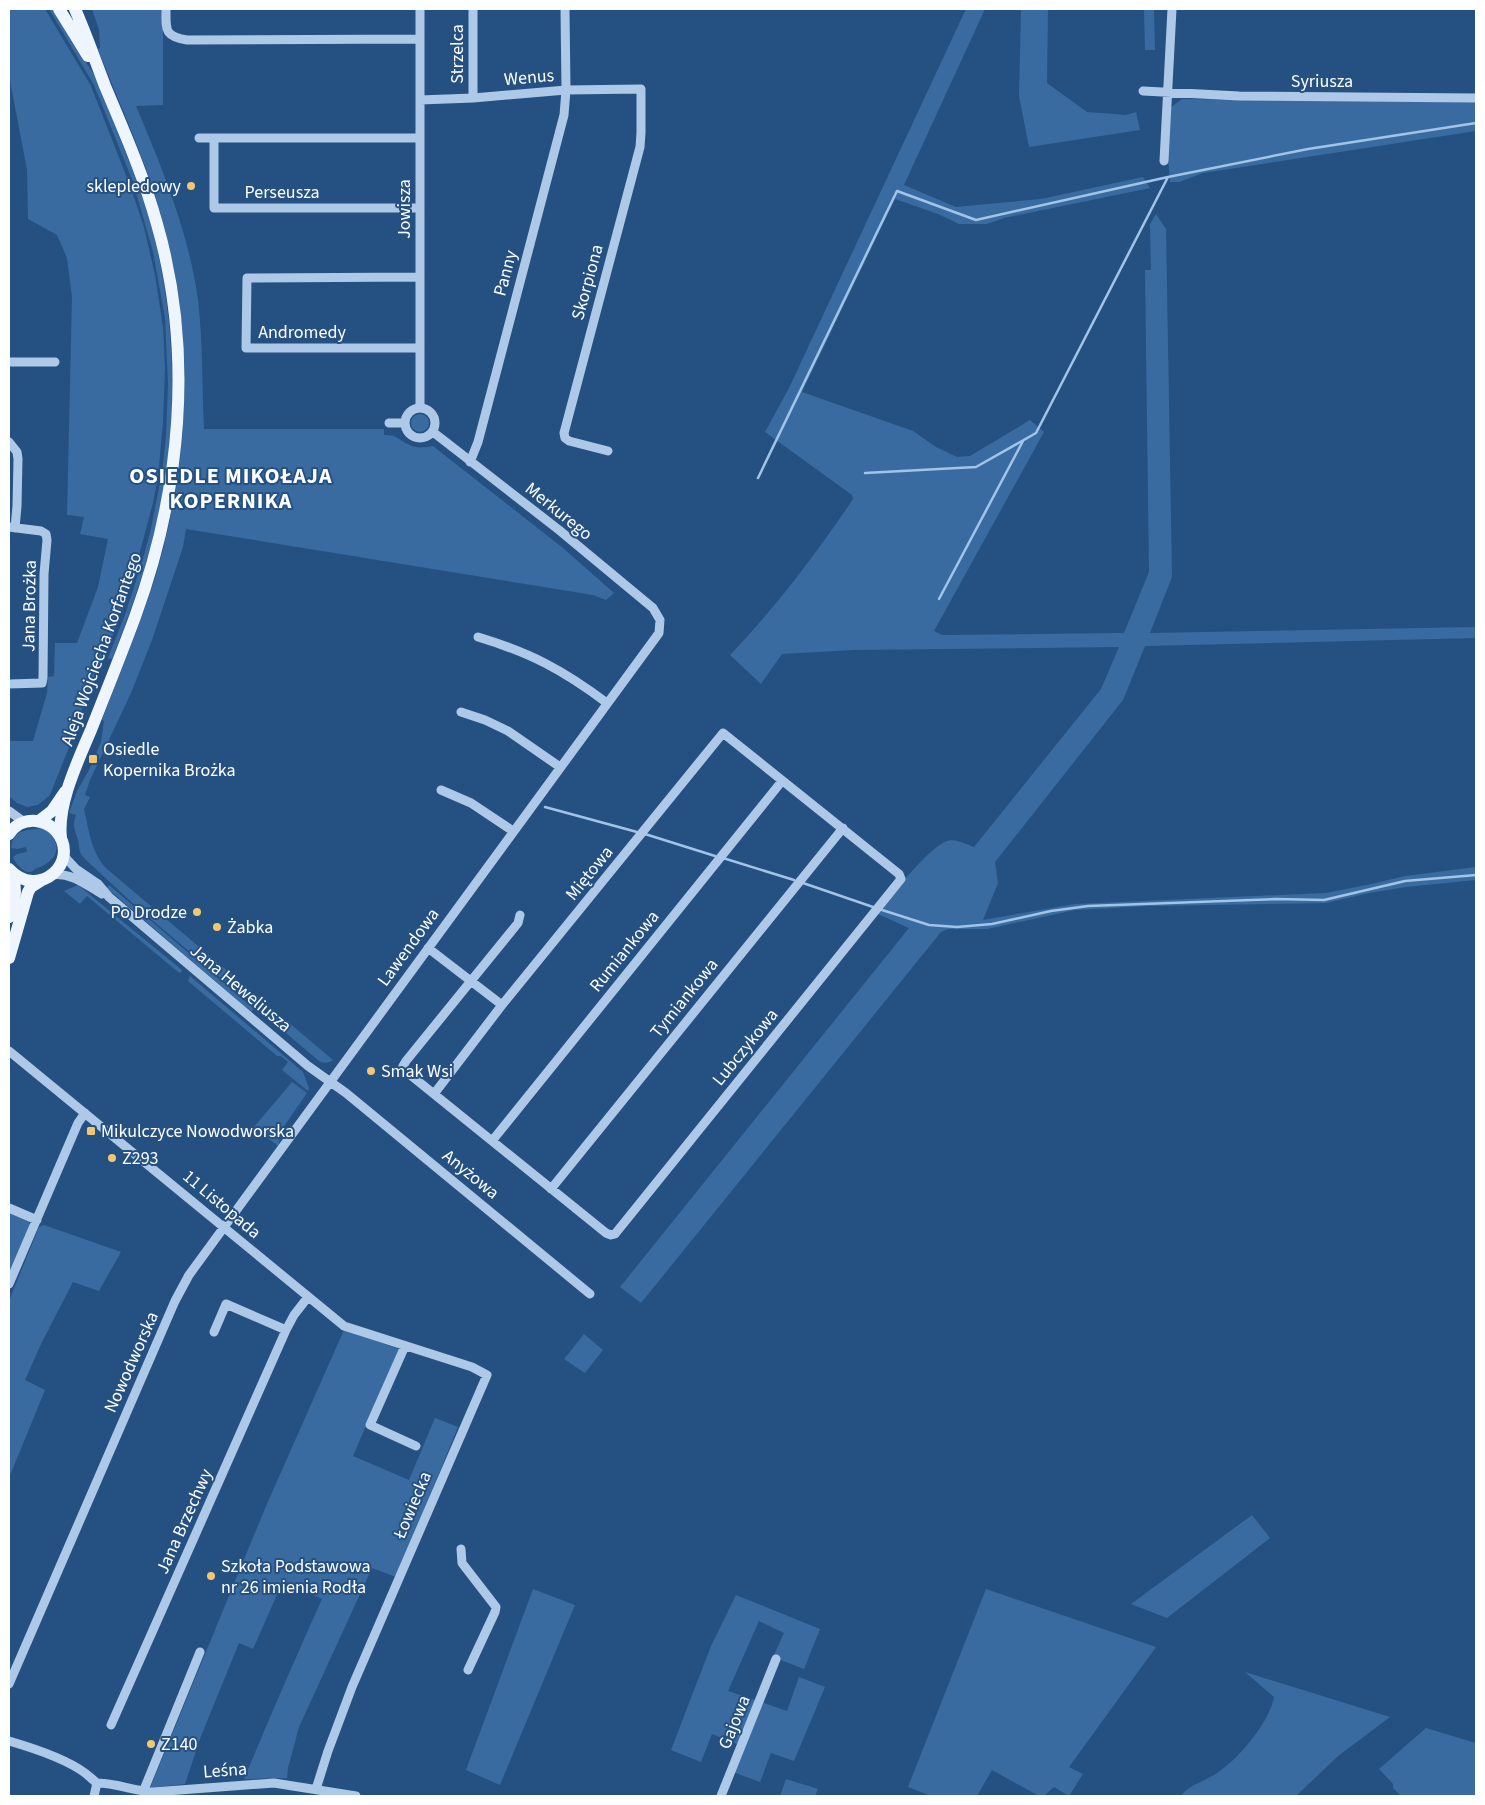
<svg xmlns="http://www.w3.org/2000/svg" width="1485" height="1805" font-family="'Source Sans 3',sans-serif">
<rect width="100%" height="100%" fill="#255182"/>
<path fill="#396ba0" d="M9,9H45L91,86L129,183L144,227L155,275L163,327L165,368L163,422L158,477L153,503L131,585L106,654L83,706L77,727L50,795L38,805L27,807L17,803L9,796V741H33L47,693L48,677L54,676L55,643H77L98,587L108,539L80,534L84,517L67,515L72,297L67,258L57,235L28,219L27,170L9,75Z
M49,9H53C59,20 65,31 72,42C79,53 88,64 95,76C106,98 114,123 123,146C133,172 143,198 151,224C178,325 179,432 154,534C143,577 128,618 112,659L108,658L126,612L142,562L150,533L162,473L166,436L168,384L165,318L153,252L133,182L94,85Z
M92,9H163V105L136,106C162,168 189,233 198,300C203,343 202,386 204,429H384V435C398,435 398,440 410,445C417,449 425,447 433,446L563,548L614,593L606,600L593,595L186,529L183,547L152,640L131,693L90,780L85,795L90,797L84,809C89,830 91,853 107,869L333,1060C329,1063 324,1064 319,1061L139,909L85,859C78,852 80,849 78,840C75,829 72,827 76,815L69,813L77,791L89,770L101,742L104,721L102,720C119,674 139,628 154,581C191,461 196,333 160,212C144,156 119,103 98,49L100,48L99,30Z
M966,9H985L904,185L956,207L1041,199L1143,177L1150,188L1004,218L987,224H959L938,214L895,199L802,392L913,431L936,447L957,457L970,456L1030,420L1044,432L934,631L942,635L1124,633L1149,572L1145,270H1151L1150,224L1156,214L1166,229L1172,577L1150,633L1476,627V638L1145,646L1123,700L995,862L998,883L983,920L1075,904L1326,893L1367,885L1405,876L1476,867V880L1406,887L1369,893L1326,903L1149,906L1075,910L987,929H948L941,932L641,1303L620,1287L909,928L878,914L883,905C897,890 932,842 951,840C958,840 968,845 974,847L1101,689L1119,647L853,650L782,654L761,684L730,655C776,607 816,554 853,499L852,495L765,432L789,388Z
M1021,9H1048L1047,83L1087,112L1126,115L1136,112L1140,130L1029,147L1019,96Z
M1144,9H1154L1155,50H1145Z
M1182,99L1476,102V131L1203,173L1179,182H1170L1168,157L1170,108Z
M411 423a9 9 0 1 1 18 0a9 9 0 1 1-18 0Z
M44,827C47,830 52,834 54,839C62,854 49,864 37,868C34,869 33,872 30,872C23,873 15,863 13,857L17,854L27,852L26,847L17,849L11,848C14,826 29,832 44,827Z
M78,885L182,970L181,973L178,972L87,896L80,904L64,891Z
M109,885L254,1009L251,1012L107,888Z
M190,976L303,1072L309,1088L308,1091L282,1070L288,1062L281,1056H277L188,981Z
M292,1082L307,1093L280,1132L279,1144L278,1146L254,1127Z
M9,1211L29,1221L30,1226L9,1276Z
M44,1225L121,1252L99,1291L73,1282L41,1344L25,1380L45,1390L9,1478V1301L39,1227Z
M344,1330L399,1349L353,1456L409,1480L435,1418L458,1427L404,1559L396,1577L372,1568L299,1727L288,1768L287,1778L244,1779C269,1719 295,1659 322,1599L283,1581L253,1649L239,1643L201,1736L185,1784L150,1788L266,1506Z
M584,1334L603,1350L585,1373L564,1359Z
M1252,1515L1270,1538L1167,1618L1131,1604Z
M533,1589L575,1605L500,1785L466,1770Z
M986,1589L1156,1647L1069,1767L1083,1774L1069,1796L1054,1787L1044,1796H1039L992,1770L977,1796H931L908,1787Z
M736,1595L820,1629L804,1669L773,1657L784,1633L759,1621L728,1691L758,1701L740,1745L712,1734L701,1762L671,1750L711,1646Z
M1245,1672L1390,1717L1338,1756L1296,1796H1181C1188,1785 1206,1781 1217,1773C1239,1758 1269,1723 1274,1697Z
M799,1677L825,1687L794,1761L771,1753L760,1782L733,1772L761,1702L787,1711Z
M1426,1728L1476,1743V1796H1401L1393,1788V1784L1379,1769Z
M786,1779L818,1789L815,1796H780Z"/>
<g fill="none" stroke-linecap="round" stroke-linejoin="round">
<path stroke="#a1c4e8" stroke-width="2.5" d="M865,473L976,467L1036,433L1168,177
M758,478L897,191L976,220L1168,177L1308,149L1476,123
M939,599L1023,441
M545,807L637,832
M645,834L715,856
M723,858L794,880
M803,883L873,907
M879,909L929,925L957,927L992,924L1051,911L1088,906L1276,899L1324,900L1405,881L1476,875"/>
<path stroke="#adc9e7" stroke-width="9" d="M166,9C166,30 164,36 187,40L420,39
M420,9V408
M473,9V98
M1143,91L1239,96L1476,98
M420,100L473,98L566,90L641,89V133L640,147L564,433L565,438L569,441L608,451
M199,138H420
M214,138V208H420
M1164,161L1172,9
M420,277L247,278L246,348H420
M9,362H55
M405 423a15 15 0 1 1 30 0a15 15 0 1 1-30 0Z
M389,423H405
M9,442L17,452L18,459L17,506L15,528
M470,462L478,442L564,115L566,90L565,9
M9,527L41,531L46,534L47,540L44,574L43,678L42,683L9,684
M478,637C531,653 563,670 607,703
M461,712L485,720L508,731L560,767
M441,790L471,803L513,831
M9,811L20,819L26,822
M63,855L76,869L98,884L109,897L308,1066L346,1093L590,1294
M52,875C71,872 86,885 102,894
M428,948L502,1005
M9,1051L344,1326L472,1367L487,1375L352,1687L328,1751L316,1789
M434,1094L502,1005L723,733L899,874L901,879L615,1234L611,1235L606,1233L403,1069V1066L406,1061L518,923L520,915
M492,1141L782,781
M551,1189L843,828
M9,1208L37,1220
M9,1284L78,1123L85,1113
M214,1332L226,1304L286,1330
M405,1346L370,1425L416,1446
M461,1549L462,1563L496,1607L495,1612L468,1670
M9,1684L175,1301L189,1275L659,633L660,620L653,608L559,530L433,432
M111,1725L286,1330L294,1315L308,1297
M9,1741C33,1748 65,1758 85,1773C89,1776 93,1780 97,1783
M97,1783C116,1783 134,1791 153,1792L274,1783L356,1796
M143,1792L200,1652
M94,1796L97,1783
M721,1796L776,1659"/>
<path stroke="#eff5fd" stroke-width="12" d="M59,9L88,56
M39,821L52,811L65,792
M9,834C15,825 25,820 36,821C43,822 51,825 56,831C82,862 38,901 9,869
M61,838C57,804 78,761 91,730C106,692 121,655 135,617C181,491 194,353 157,224C144,177 124,131 105,86C95,60 86,34 75,9
M9,917L15,893L14,875
M9,958L28,892L31,887L42,880"/>
</g>
<g fill="#f1c871" stroke="#255182" stroke-width="2">
<circle cx="191" cy="186" r="5"/>
<rect x="88" y="754" width="10" height="10" rx="2.5"/>
<circle cx="197" cy="912" r="5"/>
<circle cx="217" cy="927" r="5"/>
<circle cx="371" cy="1071" r="5"/>
<rect x="86" y="1126" width="10" height="10" rx="2.5"/>
<circle cx="112" cy="1158" r="5"/>
<circle cx="211" cy="1576" r="5"/>
<circle cx="151" cy="1744" r="5"/>
</g>
<g text-anchor="middle" stroke-width="4" stroke-linejoin="round" paint-order="stroke">
<g font-size="18" fill="#fff" stroke="#255182">
<text transform="translate(457 54) rotate(-90)" y="6">Strzelca</text>
<text transform="translate(529 77) rotate(-5)" y="6">Wenus</text>
<text x="1322" y="87">Syriusza</text>
<text x="282" y="198">Perseusza</text>
<text transform="translate(404 209) rotate(-90)" y="6">Jowisza</text>
<text transform="translate(505 273) rotate(-75)" y="6">Panny</text>
<text transform="translate(587 282) rotate(-75)" y="6">Skorpiona</text>
<text x="302" y="338">Andromedy</text>
<text transform="translate(559 511) rotate(39)" y="6">Merkurego</text>
<text transform="translate(29 606) rotate(-89)" y="6">Jana Brożka</text>
<text transform="translate(101 649) rotate(-70)" y="6">Aleja Wojciecha Korfantego</text>
<text transform="translate(589 873) rotate(-51)" y="6">Miętowa</text>
<text transform="translate(408 947) rotate(-54)" y="6">Lawendowa</text>
<text transform="translate(624 951) rotate(-51)" y="6">Rumiankowa</text>
<text transform="translate(241 988) rotate(40)" y="6">Jana Heweliusza</text>
<text transform="translate(684 998) rotate(-51)" y="6">Tymiankowa</text>
<text transform="translate(745 1047) rotate(-51)" y="6">Lubczykowa</text>
<text transform="translate(471 1174) rotate(39)" y="6">Anyżowa</text>
<text transform="translate(222 1204) rotate(40)" y="6">11 Listopada</text>
<text transform="translate(131 1362) rotate(-66)" y="6">Nowodworska</text>
<text transform="translate(412 1505) rotate(-67)" y="6">Łowiecka</text>
<text transform="translate(184 1521) rotate(-66)" y="6">Jana Brzechwy</text>
<text transform="translate(734 1722) rotate(-68)" y="6">Gajowa</text>
<text transform="translate(225 1770) rotate(-4)" y="6">Leśna</text>
</g>
<g font-size="18" fill="#fff" stroke="#255182" text-anchor="start">
<text x="181" y="192" text-anchor="end">sklepledowy</text>
<text x="103" y="755">Osiedle<tspan x="103" dy="21">Kopernika Brożka</tspan></text>
<text x="187" y="918" text-anchor="end">Po Drodze</text>
<text x="227" y="933">Żabka</text>
<text x="381" y="1077">Smak Wsi</text>
<text x="101" y="1137">Mikulczyce Nowodworska</text>
<text x="122" y="1164">Z293</text>
<text x="221" y="1572">Szkoła Podstawowa<tspan x="221" dy="21">nr 26 imienia Rodła</tspan></text>
<text x="161" y="1750">Z140</text>
</g>
<g font-size="22" font-weight="bold" letter-spacing="1" fill="#fff" stroke="#255182">
<text x="231" y="483">OSIEDLE MIKOŁAJA<tspan x="231" dy="25">KOPERNIKA</tspan></text>
</g>
</g>
<rect width="1485" height="1805" fill="none" stroke="#ffffff" stroke-width="20"/>
</svg>
